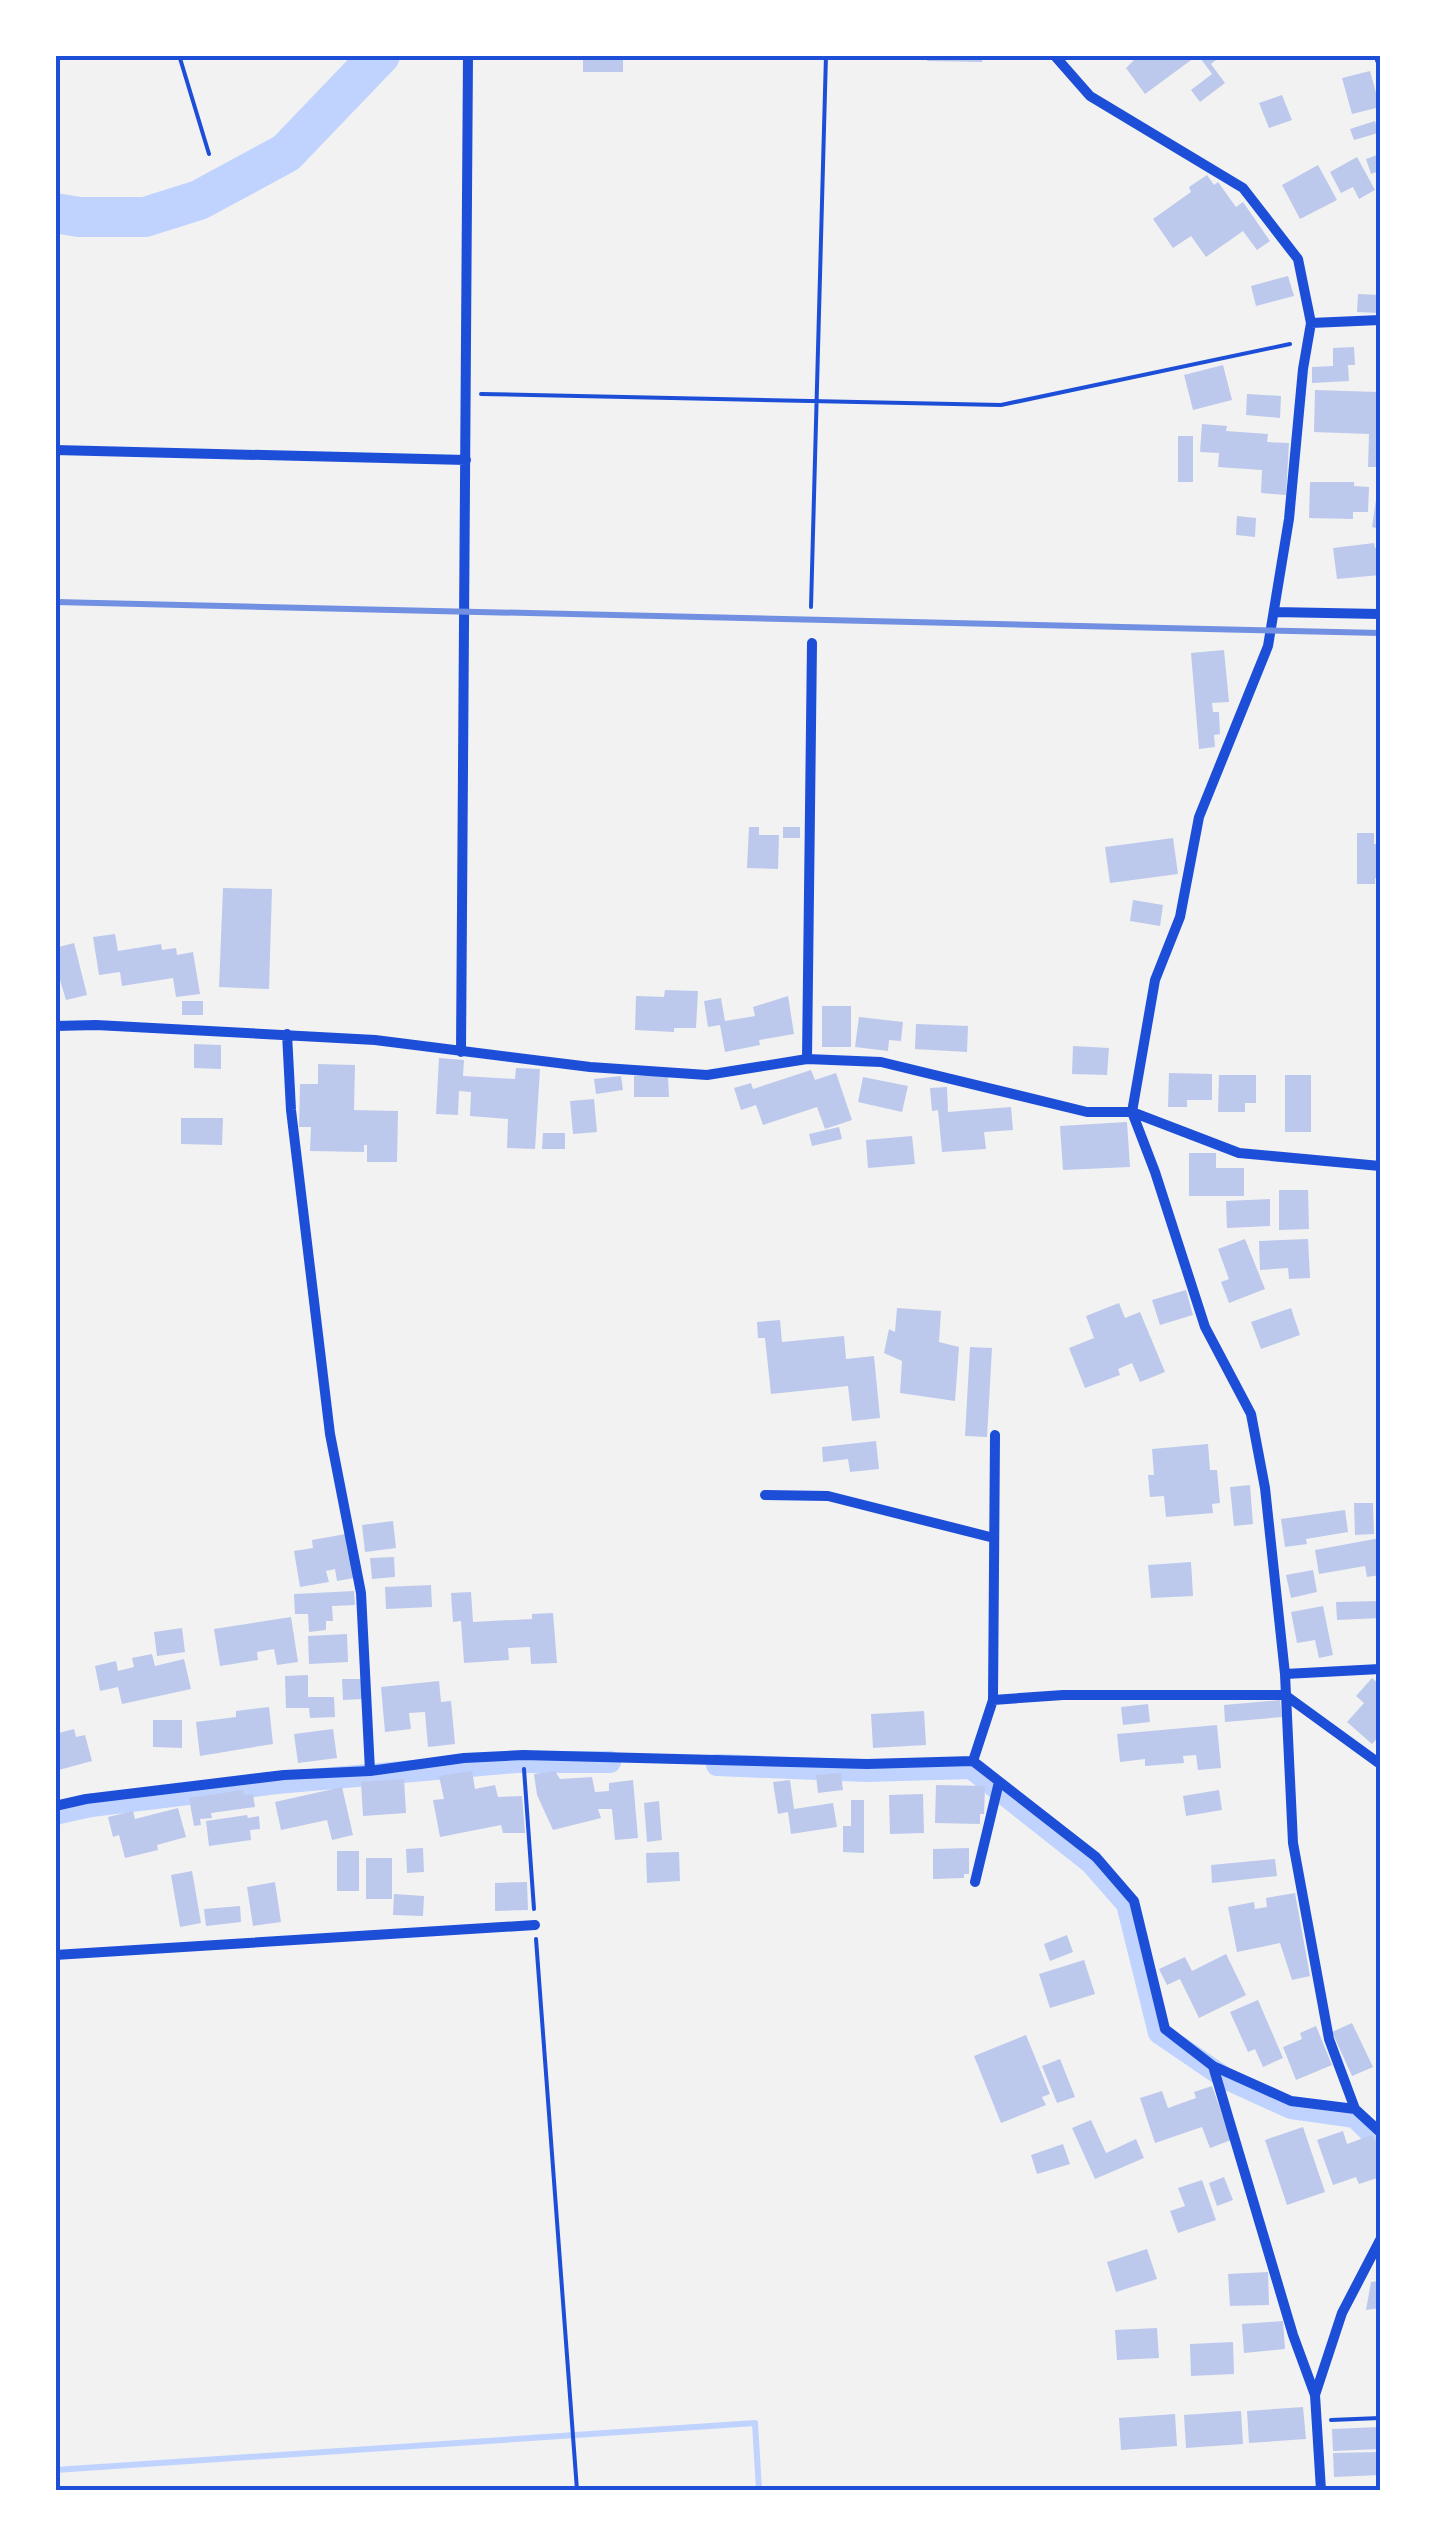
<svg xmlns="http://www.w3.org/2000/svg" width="1435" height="2545" font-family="'Sofia Sans Condensed',sans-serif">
<rect width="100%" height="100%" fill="#f2f2f2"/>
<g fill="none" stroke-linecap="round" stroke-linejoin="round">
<path stroke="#bfd3fe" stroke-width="6" d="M55,2470L755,2423L759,2490"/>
<path stroke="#bfd3fe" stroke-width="22" d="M717,1765L867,1771L971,1768L1091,1863L1127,1904L1159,2033L1225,2078L1291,2108L1355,2117L1380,2142
M55,1814L91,1806L277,1783L516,1762H610"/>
<path stroke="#bfd3fe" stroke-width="40" d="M55,213L79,217H145L199,200L286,153L380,55"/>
</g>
<path fill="#bdc9ec" d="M583,55H623V72H583Z
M928,55H982V62L927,61Z
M1139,55H1198L1145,94L1126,68Z
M1198,55H1222L1211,64L1225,83L1200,102L1191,90L1212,74Z
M1370,71L1380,107L1352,114L1342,78Z
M1282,95L1292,120L1269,128L1259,103Z
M1375,121L1378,133L1354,140L1350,129Z
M1380,154V171L1371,174L1366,159Z
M1357,157L1375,190L1359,199L1353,187L1341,193L1330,172Z
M1318,165L1337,200L1300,219L1282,185Z
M1207,175L1214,185L1218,182L1236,207L1243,202L1270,241L1257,250L1243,231L1206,257L1191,236L1173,248L1153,219L1191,192L1189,187Z
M1288,276L1294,296L1256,306L1251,286Z
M1358,294L1379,295L1378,313L1357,312Z
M1354,347L1355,365H1348L1349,381L1312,383V367L1333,366V348Z
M1223,365L1232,400L1193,410L1184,375Z
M1315,390L1378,392L1380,467H1368L1369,434L1314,432Z
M1247,394L1281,396L1280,418L1246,415Z
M1202,424L1227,426L1226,431L1268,434L1267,442L1289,443L1286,495L1261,493L1262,470L1218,467L1219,453L1200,452Z
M1178,436H1193V482H1178Z
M1310,482H1354V486L1369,487L1368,512H1353V519L1309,518Z
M1378,486H1380V529L1372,527Z
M1237,516L1256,518L1255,537L1236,535Z
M1374,543L1375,548L1380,547V575L1337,579L1333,548Z
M1224,650L1229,702L1212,703L1213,712H1219L1220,734L1214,735L1215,747L1199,749L1191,653Z
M749,827H759V835H779L778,869L747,868Z
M783,827H800V838H783Z
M1357,833H1374V844H1380V878H1375V884H1357Z
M1173,838L1178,874L1110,883L1105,847Z
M223,888L272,889L269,989L219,987Z
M1133,900L1163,905L1160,926L1130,921Z
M115,934L118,951L161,944L162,950L176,948L177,955L193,952L200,994L176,997L173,978L122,986L120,972L99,975L93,937Z
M74,943L87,995L66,1000L60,980L55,981V948Z
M665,990L698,991L696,1028H674V1032L635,1030L636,996L664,997Z
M788,996L794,1034L759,1040L760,1045L725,1052L720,1025L708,1027L704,1001L721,998L725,1021L755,1016L753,1007Z
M182,1001H203V1015H182Z
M822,1006H851V1047H822Z
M859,1017L903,1022L901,1041L889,1040L888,1051L855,1047Z
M916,1024L968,1026L967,1052L915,1049Z
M194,1044L221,1045V1069L194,1068Z
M1073,1046L1109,1048L1107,1075L1072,1074Z
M439,1058L464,1060L463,1076L515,1079L516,1068L540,1069L535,1149L507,1148L508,1119L470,1116L471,1092L459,1091L458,1115L436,1114Z
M318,1064L355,1065L354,1110L398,1111L397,1162H367V1145H364V1152L310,1151L311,1127H299L300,1084H318Z
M811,1070L815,1080L836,1073L852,1120L825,1129L817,1107L763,1125L756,1105L741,1110L734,1088L751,1083L753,1089Z
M1169,1073L1212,1074V1100H1187V1107H1168Z
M668,1075L669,1097H634V1076Z
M1219,1075H1256V1103H1245V1112H1218Z
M1285,1075H1311V1132H1285Z
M621,1076L623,1090L596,1094L594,1079Z
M863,1077L908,1086L902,1112L858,1102Z
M947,1087L948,1112L1011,1107L1013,1130L984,1132L986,1149L942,1152L938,1110L932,1111L930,1088Z
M594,1099L597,1132L573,1134L570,1101Z
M181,1118H223L222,1145L181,1144Z
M1127,1122L1130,1167L1063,1170L1060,1126Z
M839,1127L842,1139L812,1146L809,1134Z
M543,1133H565V1149H542Z
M912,1136L915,1164L868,1168L866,1140Z
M1189,1153H1216V1168H1244V1196H1189Z
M1279,1190H1308L1309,1229L1279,1230Z
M1270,1199V1226L1227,1228L1226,1201Z
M1245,1239L1265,1289L1229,1303L1221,1282L1229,1279L1218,1249Z
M1308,1239L1310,1278L1289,1279L1288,1268L1260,1270L1259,1241Z
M1186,1290L1193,1315L1160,1325L1152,1300Z
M1119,1303L1125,1318L1140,1312L1165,1372L1140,1382L1132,1363L1118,1369L1120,1375L1085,1388L1069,1348L1094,1338L1086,1316Z
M897,1308L941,1311L939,1342L959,1347L955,1401L900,1393L902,1361L884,1353L889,1329L895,1332Z
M1291,1308L1300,1335L1261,1349L1251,1322Z
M780,1320L782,1342L844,1336L846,1359L874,1356L880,1418L852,1421L848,1386L771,1394L765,1338H758L757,1322Z
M970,1347L992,1348L987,1437L965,1436Z
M876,1441L879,1469L850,1472L848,1459L823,1462L822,1447Z
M1208,1444L1210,1470H1217L1220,1503L1212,1504L1213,1513L1166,1517L1164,1496L1150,1497L1148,1475H1154L1152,1449Z
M1250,1485L1253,1524L1234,1526L1230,1487Z
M1354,1503H1373L1374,1534L1355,1535Z
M1345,1510L1348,1532L1306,1539L1307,1544L1285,1547L1281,1519Z
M393,1521L396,1548L365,1552L362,1525Z
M346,1534L354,1578L337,1581L335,1569L326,1571L329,1582L300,1587L294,1551L313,1548L312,1540Z
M1380,1538V1575L1367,1577L1365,1566L1319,1574L1315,1550Z
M394,1557L395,1577L372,1579L370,1558Z
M1191,1562L1193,1596L1151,1598L1148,1565Z
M1313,1570L1317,1592L1291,1598L1286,1575Z
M431,1585L432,1607L386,1609L385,1587Z
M354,1591L355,1605L332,1606L333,1621H326V1630L309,1632L308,1614H295L294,1594Z
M471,1592L473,1622L532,1619V1614L553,1613L557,1663L531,1664L530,1647L508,1648L509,1660L464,1663L461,1621L453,1622L451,1593Z
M1380,1601V1618L1337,1620L1336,1602Z
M1323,1606L1333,1655L1319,1658L1315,1640L1297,1643L1291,1612Z
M291,1617L298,1662L277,1665L274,1649L257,1652L258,1660L220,1666L214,1629Z
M182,1628L185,1652L157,1656L154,1632Z
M347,1634L348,1662L309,1664L308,1636Z
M152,1654L155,1666L184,1659L191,1689L122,1704L118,1687L100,1691L95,1666L116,1661L118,1671L134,1667L132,1658Z
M308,1675V1697H334L335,1717L310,1718L309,1708H286L285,1676Z
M1372,1678L1380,1685V1735L1372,1744L1347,1722L1364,1703L1356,1696Z
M342,1679H362L363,1699L343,1700Z
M439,1681L441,1702L451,1701L455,1744L428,1747L425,1712L409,1713L411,1729L385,1732L381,1687Z
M1280,1700L1282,1717L1225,1722L1224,1705Z
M1148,1704L1150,1722L1123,1725L1121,1707Z
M269,1707L273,1744L200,1756L196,1722L236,1717V1711Z
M924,1711L926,1745L873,1748L871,1714Z
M153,1720H182V1748L153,1747Z
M1217,1725L1221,1768L1198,1770L1196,1755L1183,1756L1184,1763L1145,1766V1759L1120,1762L1117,1734Z
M74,1729L76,1737L85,1735L92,1761L55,1771V1734Z
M333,1729L337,1758L298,1763L294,1734Z
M472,1771L475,1789L495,1785L498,1797L522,1796L525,1833H503L501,1825L440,1837L433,1800L444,1799L439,1776Z
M555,1771L560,1779L592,1777L595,1792L609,1791V1783L633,1780L638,1838L615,1840L612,1809H598L601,1818L553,1830L537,1795L534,1774Z
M841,1773L843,1790L818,1793L816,1775Z
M404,1779L406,1813L363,1816L361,1782Z
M790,1780L794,1809L833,1803L837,1827L791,1834L788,1812L778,1814L773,1782Z
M936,1785L985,1786L984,1814H980V1824L935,1823Z
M342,1787L353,1835L332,1840L327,1820L281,1830L275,1802Z
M243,1790L244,1795L253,1794L255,1807L211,1813L212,1818L200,1819L201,1825L194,1826L189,1798Z
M1219,1790L1222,1810L1186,1816L1183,1796Z
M923,1794L924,1833L890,1834L889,1795Z
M851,1800H864V1853L843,1852V1826H851Z
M659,1801L662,1840L647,1842L644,1803Z
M178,1808L186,1837L157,1845L158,1850L125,1858L119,1835L113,1837L108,1817L133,1811L135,1819Z
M247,1815L248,1818L259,1816L260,1829L250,1830L251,1840L209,1846L206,1821Z
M423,1848L424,1872L407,1873L406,1849Z
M969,1848V1874H964V1878L933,1879V1849Z
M337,1851H359V1891H337Z
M679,1852L680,1881L647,1883L646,1853Z
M366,1858H392V1899H366Z
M1275,1859L1277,1876L1212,1883L1211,1865Z
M192,1871L201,1923L180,1927L171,1875Z
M275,1882L281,1922L253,1926L247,1887Z
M527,1882L528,1910L495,1911V1883Z
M1295,1893L1310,1976L1292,1980L1280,1943L1237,1952L1228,1907L1254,1902L1255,1909L1267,1907L1266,1898Z
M394,1894L424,1896L423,1916L393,1915Z
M240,1906L241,1922L206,1926L204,1909Z
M1067,1935L1073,1952L1050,1961L1044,1944Z
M1226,1954L1246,1995L1199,2018L1180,1979L1167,1985L1159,1969L1185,1957L1192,1971Z
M1084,1960L1095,1994L1050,2008L1039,1974Z
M1258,2000L1283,2058L1263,2067L1255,2049L1248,2052L1230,2012Z
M1352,2023L1373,2067L1352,2076L1332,2032Z
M1316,2026L1332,2065L1296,2080L1283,2047L1302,2039L1300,2033Z
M1026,2035L1050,2094L1042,2097L1046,2105L1001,2123L974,2056Z
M1060,2059L1075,2097L1057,2103L1042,2066Z
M1212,2086L1231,2140L1210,2148L1202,2127L1155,2143L1140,2098L1162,2091L1168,2108L1196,2098L1194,2092Z
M1091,2120L1106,2153L1136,2139L1144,2158L1095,2179L1072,2128Z
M1303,2127L1325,2192L1287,2205L1265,2140Z
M1343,2131L1347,2144L1372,2135L1380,2150V2177L1359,2184L1356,2177L1333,2185L1317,2140Z
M1063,2144L1070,2164L1037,2174L1031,2155Z
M1224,2177L1233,2200L1217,2206L1209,2183Z
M1202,2180L1216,2220L1178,2233L1170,2211L1185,2206L1178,2188Z
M1147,2249L1157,2279L1116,2292L1107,2262Z
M1268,2272L1269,2305L1230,2306L1228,2274Z
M1380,2281V2308L1366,2310L1371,2282Z
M1283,2321L1285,2349L1244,2353L1242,2324Z
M1157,2328L1159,2358L1117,2360L1115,2330Z
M1233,2342L1234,2374L1191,2376L1190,2344Z
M1303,2407L1306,2439L1249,2443L1247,2411Z
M1241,2411L1243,2444L1186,2448L1184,2415Z
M1175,2414L1177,2446L1121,2450L1119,2418Z
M1380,2427V2449L1333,2451L1332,2429Z
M1380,2452V2475L1334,2477L1333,2453Z"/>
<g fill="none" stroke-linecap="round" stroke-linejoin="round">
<path stroke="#1d4ed8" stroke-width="4" d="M179,55L209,154
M481,394L1001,405L1290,344
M811,607L826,55
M524,1769L534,1909
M536,1939L577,2490
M1331,2420L1380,2418"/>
<path stroke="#1d4ed8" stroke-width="10" d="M1054,55L1090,96L1243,188L1298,259L1311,323L1303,369L1289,519L1268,646L1199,817L1180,917L1155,980L1132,1112L1155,1172L1205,1327L1251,1414L1265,1488L1285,1674L1293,1843L1329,2039L1355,2109
M1379,55L1380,60
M1311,323L1380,320
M55,450L466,460
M1274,612L1380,614
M55,1026L96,1025L375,1040L590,1067L707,1075L807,1059L881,1062L1087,1112H1132L1239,1153L1380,1166
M287,1034L291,1110L330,1434L361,1593L370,1771
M461,1052L468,55
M807,1059L812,643
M765,1495L828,1496L994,1538
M1285,1674L1380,1669
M993,1700L995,1435
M973,1761L993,1700L1063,1695H1285L1380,1764
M55,1806L86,1799L284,1775L370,1771L464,1758L523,1755L867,1764L973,1761L1096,1857L1134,1901L1165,2029L1213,2066L1291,2101L1355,2109L1380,2132
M975,1882L999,1782
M55,1955L535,1925
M1213,2066L1293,2335L1315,2395L1321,2490
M1315,2395L1342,2313L1380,2240"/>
<path stroke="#7290e2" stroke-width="6" d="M55,602L1380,633"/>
</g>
<rect width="1435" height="2545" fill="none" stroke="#ffffff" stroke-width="115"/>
<rect x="58" y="58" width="1320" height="2430" fill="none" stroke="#1d4ed8" stroke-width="4"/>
</svg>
